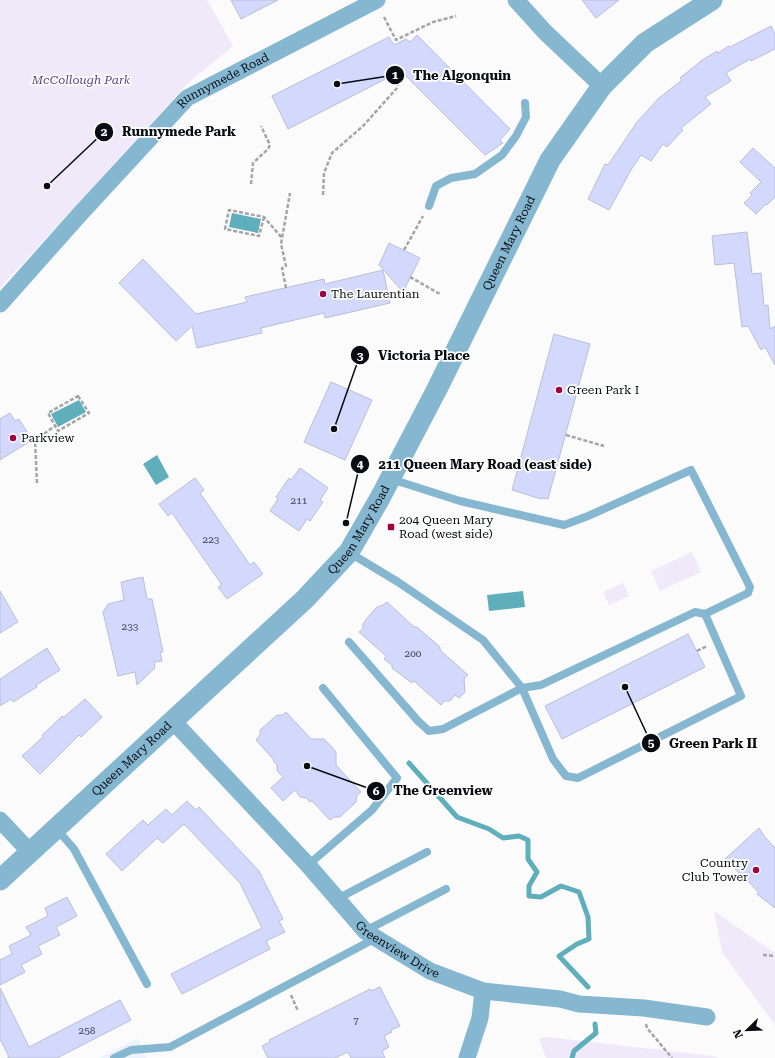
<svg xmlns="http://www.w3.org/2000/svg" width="775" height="1058" font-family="'Roboto Serif',serif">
<rect width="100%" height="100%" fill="#fbfbfb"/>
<path fill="#eaf3fe" d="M138,1038L147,1058H99Z"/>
<path fill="#efe9fa" d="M0,0H207L233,46L187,84L0,288Z
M692,552L701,572L660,591L651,571Z
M623,583L629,596L609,605L603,592Z
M714,911L775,953V1025L722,952Z
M547,1037L705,1055L717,1057L718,1058H546L539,1038Z"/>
<path fill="#5eafbb" d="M232,213L261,219L258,233L229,227Z
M79,400L86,412L58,427L51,414Z
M157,455L169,477L156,485L143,464Z
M523,591L525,607L489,611L487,595Z"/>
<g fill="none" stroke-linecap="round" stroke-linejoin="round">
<path stroke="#5eafbb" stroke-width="5" d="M409,763L457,817L489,829L503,838L519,836L528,840V859L537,872L529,886V896L541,897L561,886L579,892L588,917L589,939L577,944L559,956L588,987
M572,1058L574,1051L596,1033L595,1024"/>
</g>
<path fill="#d3d9fc" stroke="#babed6" d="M231,0H278L241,19Z
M582,0H619L596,18Z
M771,26L775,34V49L751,61L750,59L726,73L731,81L705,97L711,104L681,128L683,130L667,147L663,144L651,161L641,155L631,170L609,210L588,199L605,164L608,165L637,122L659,98L682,80L680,78L701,61L717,51L718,53L729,46L730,47Z
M417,35L510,129L500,140L503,143L485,155L401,71L288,129L272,96L389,37L394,45L406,39L410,42Z
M753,148L775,168V197L767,205L766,204L756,214L744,203L752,195L750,193L761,182L740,162Z
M747,232L752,274L761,273L764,306L768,305L770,329L775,326V365L765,347L761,350L748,326L742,327L734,263L715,265L712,236Z
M389,243L420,258L403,292L379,265Z
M143,259L196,314L247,302L245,297L324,279L325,284L383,270L390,303L325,318L324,313L261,328L262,333L197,348L192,326L176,341L119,283Z
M554,334L590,344L548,499L542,498L541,499L512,490Z
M331,382L372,400L345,460L304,442Z
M10,413L15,421L19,419L27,432L24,434L29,442L0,460V419Z
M300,468L328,488L320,500L323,502L310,521L307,519L299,531L270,511L278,499L276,497L289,478L291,480Z
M195,478L204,490L200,493L250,565L254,562L263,574L227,599L218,587L222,585L172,513L168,516L159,504Z
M143,577L147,599H152L163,652H160L162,661L154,662L155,668L137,685L135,672L118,676L103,612L108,604L124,600L121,582Z
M0,591L18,622L0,633Z
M387,602L414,627H417L432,640L440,647V650L468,675L464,679L465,692L459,698L455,695L450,701H444L441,705L414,681L412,683L392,668V665L384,659L386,656L359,632L363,629V624L368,617L377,607L383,605Z
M688,634L705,667L562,739L545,706Z
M47,648L60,670L36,685L37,687L13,702L11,699L0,706V679Z
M85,699L102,717L81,737L79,735L40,774L22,756L43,737L42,735L52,726L62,716L64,717Z
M286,712L311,739H324L332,747L336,752V765L361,792L357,795L356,802L340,817H334L330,820L312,801L310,802L306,798L300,797L295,790L283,801L271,788L283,777L277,771V765L273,761L274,760L256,740L260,735V730L277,715H283Z
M187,801L196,810L199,807L259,871L283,919L279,921L285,932L266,941L270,949L182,994L171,974L262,928L240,883L184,824L163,843L157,838L122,871L106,854L143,820L148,825L166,809L172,815Z
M759,828L764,836L775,848V908L757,894L759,893L749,882L741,877L742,876L725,859Z
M67,897L77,916L56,927L60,935L38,946L42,954L21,965L25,972L0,985V960L12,954L9,946L31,935L26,927L48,916L45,908Z
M380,987L400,1026L391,1030L392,1032L384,1036L389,1047L382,1051L385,1058H351L348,1052L335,1058H268L262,1046L270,1042L269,1040L370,989L371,991Z
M0,988L29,1047L120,1000L131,1020L57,1058H7L9,1057L0,1039Z"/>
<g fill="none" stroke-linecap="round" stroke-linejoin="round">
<path stroke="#a3a5a7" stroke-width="2.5" stroke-dasharray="4 2" stroke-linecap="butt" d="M384,17L396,40L433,22L456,16
M251,184L253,163L268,149L270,145L261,126
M323,195L324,173L332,153L363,126L397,88L401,71
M264,217L259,236L225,229L229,210L264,217L282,238
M404,250L423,216
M410,277L440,294
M286,288L282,268L286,266L281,244L290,193
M78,396L89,413L58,431L48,413Z
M566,435L604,446
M37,483L35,440L55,426
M697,651L707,646
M763,955L775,956
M291,995L298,1011
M646,1024L647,1028L672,1058"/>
<path stroke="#86b7d1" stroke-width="8" d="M429,206L436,186L451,178L475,174L502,155L516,136L526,117L525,103
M391,479L460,501L564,525L588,516L691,470L750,587L748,593L705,614
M349,642L418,721L429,731L443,729L522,688L541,685L695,612L705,614L741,696L578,778L566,776L553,759L522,688L483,640L398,582L350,553
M56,828L74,849L147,984
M308,865L372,810L397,778L323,688
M337,899L427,852
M365,931L446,889
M114,1058L131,1050L170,1047L376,938"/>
<g stroke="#86b7d1" stroke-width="17">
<path d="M516,0L545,32L602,86"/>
<path id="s1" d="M0,304L80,214L187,98L377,0"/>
<path id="s2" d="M173,721L308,865L365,931L376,938L430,971L483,991L560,999L579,1004L644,1008L707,1017"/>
<path d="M0,820L31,853"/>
<path d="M467,1058L480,1018L483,991"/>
</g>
<path stroke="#86b7d1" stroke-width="21" id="s3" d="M0,880L305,599L349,552L380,498L437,389L550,160L602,86L645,43L712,0"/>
</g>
<g fill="#a1023f" stroke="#fff" stroke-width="1.5">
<circle cx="323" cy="294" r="4"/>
<circle cx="559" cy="390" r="4"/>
<circle cx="13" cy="438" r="4"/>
<rect x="387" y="523" width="8" height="8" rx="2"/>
<circle cx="756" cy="870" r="4"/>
</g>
<g text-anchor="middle" stroke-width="3.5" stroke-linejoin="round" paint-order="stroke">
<g font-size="10" fill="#3a3f4c">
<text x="299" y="504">211</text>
<text x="211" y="543">223</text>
<text x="130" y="630">233</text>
<text x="413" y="657">200</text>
<text x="356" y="1024">7</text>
<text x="87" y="1034">258</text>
</g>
<g font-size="12" font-style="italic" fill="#5f4387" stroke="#fff">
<text x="81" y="84">McCollough Park</text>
</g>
<g font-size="12" fill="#070c12" stroke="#fff">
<text dy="4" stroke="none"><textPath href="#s1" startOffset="318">Runnymede Road</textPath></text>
<text dy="4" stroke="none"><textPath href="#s3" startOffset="827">Queen Mary Road</textPath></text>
<text dy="4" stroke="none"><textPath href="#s3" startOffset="503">Queen Mary Road</textPath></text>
<text dy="4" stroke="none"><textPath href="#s3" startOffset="179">Queen Mary Road</textPath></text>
<text dy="4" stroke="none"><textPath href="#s2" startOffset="322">Greenview Drive</textPath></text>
</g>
<g font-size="12" fill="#070c12" stroke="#fff" text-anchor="start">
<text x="331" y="298">The Laurentian</text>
<text x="567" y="394">Green Park I</text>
<text x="21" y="442">Parkview</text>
<text x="399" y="524">204 Queen Mary<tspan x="399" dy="14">Road (west side)</tspan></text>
<text x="748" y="867" text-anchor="end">Country<tspan x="748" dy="14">Club Tower</tspan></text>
</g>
</g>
<path fill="none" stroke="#070c12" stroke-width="1.5" d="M337 84L395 75M47 186L104 132M334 429L360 355M346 523L360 464M625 687L651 743M307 766L376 791"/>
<g fill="#070c12" stroke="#fff" stroke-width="1.5">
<circle cx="337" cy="84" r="4"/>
<circle cx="47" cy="186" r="4"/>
<circle cx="334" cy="429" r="4"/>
<circle cx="346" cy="523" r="4"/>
<circle cx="625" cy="687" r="4"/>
<circle cx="307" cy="766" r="4"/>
<circle cx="395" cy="75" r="10"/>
<circle cx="104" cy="132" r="10"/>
<circle cx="360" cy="355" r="10"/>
<circle cx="360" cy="464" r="10"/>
<circle cx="651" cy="743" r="10"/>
<circle cx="376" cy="791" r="10"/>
</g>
<g font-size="12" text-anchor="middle" font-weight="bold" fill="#fff">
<text x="395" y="79">1</text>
<text x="104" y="136">2</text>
<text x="360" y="360">3</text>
<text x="360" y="468">4</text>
<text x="651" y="747">5</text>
<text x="376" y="795">6</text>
</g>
<g font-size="13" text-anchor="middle" font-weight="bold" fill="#070c12" stroke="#fff" stroke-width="3.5" stroke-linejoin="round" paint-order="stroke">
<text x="462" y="80">The Algonquin</text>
<text x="179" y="136">Runnymede Park</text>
<text x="424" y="360">Victoria Place</text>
<text x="485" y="469">211 Queen Mary Road (east side)</text>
<text x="713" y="748">Green Park II</text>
<text x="443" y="795">The Greenview</text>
</g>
<g transform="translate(747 1030) rotate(247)" stroke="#ffffff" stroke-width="3" paint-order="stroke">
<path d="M0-3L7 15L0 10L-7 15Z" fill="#070c12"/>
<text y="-6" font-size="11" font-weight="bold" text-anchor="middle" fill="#070c12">N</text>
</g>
</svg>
